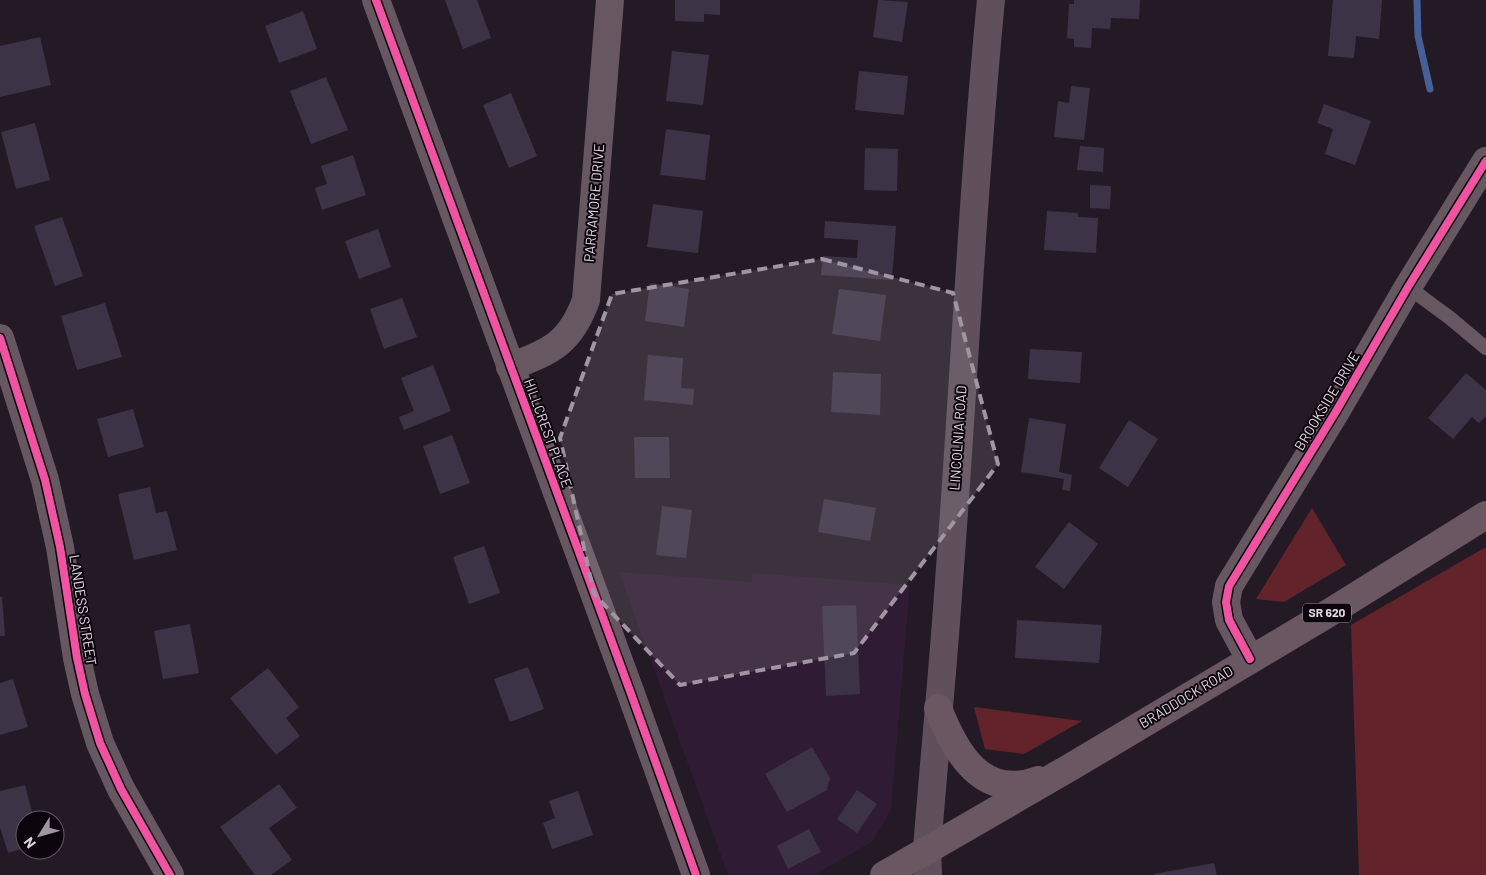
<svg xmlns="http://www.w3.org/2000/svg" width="1486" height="875" font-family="Barlow,sans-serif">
<rect width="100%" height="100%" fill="#241a26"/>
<path fill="#2f1b33" d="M619,572L752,582V573L910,585L891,810L872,842L814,875H728Z"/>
<path fill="#62242a" d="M1312,508L1346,565L1284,602L1256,599Z
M1486,547V875H1359L1351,625Z
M974,707L1082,721L1024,754L985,749Z"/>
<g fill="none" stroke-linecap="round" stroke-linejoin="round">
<path stroke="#475f96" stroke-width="7" d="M1417,0L1418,36L1430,89"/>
</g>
<path fill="#3c3446" d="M445,0H477L491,38L463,49Z
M675,0H720V15L704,14V22L675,21Z
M878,0L908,2L902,42L873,37Z
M1074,0H1140L1139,19L1111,18L1110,29L1092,28L1091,48L1074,47V39L1067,38L1069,4H1074Z
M1333,0H1382L1379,39L1356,36L1354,58L1328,56Z
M303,11L317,49L279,63L265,26Z
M40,37L51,85L0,97V46Z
M672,51L709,55L703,105L666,101Z
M859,71L908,76L904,115L855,110Z
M326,77L348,130L311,144L290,91Z
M1071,86L1090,88L1084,140L1054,137L1058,101L1069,103Z
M511,93L537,156L509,168L483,105Z
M1324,104L1371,121L1355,165L1325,154L1333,129L1317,123Z
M35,123L50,180L16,189L1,132Z
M666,129L710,135L705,180L660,175Z
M1080,146L1104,148L1103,172L1077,170Z
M865,148L898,149L897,191L864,190Z
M353,155L366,195L322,210L315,188L327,184L321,166Z
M1090,185L1111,186L1110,209L1090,208Z
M653,204L703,211L698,253L647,247Z
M1047,211L1078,213V217L1098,218L1096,253L1044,250Z
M62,217L83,276L55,286L34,226Z
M825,221L896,226L892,280L821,275L823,256L857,258L858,240L824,238Z
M378,229L391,267L359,279L345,241Z
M650,283L689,289L684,327L645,321Z
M839,289L886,295L880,341L832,334Z
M402,298L417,337L384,349L370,309Z
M105,303L122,357L77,370L61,316Z
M1030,349L1082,352L1080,383L1028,379Z
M648,355L683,358L681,388L694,389L693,405L644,400Z
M433,365L451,411L404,430L399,417L414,411L401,378Z
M833,372L881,374L880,415L831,412Z
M1466,373L1486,390V416L1479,423L1472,417L1453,439L1428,418Z
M133,409L144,447L108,457L97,419Z
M1029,418L1066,424L1059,472L1072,475L1070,491L1062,490L1064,479L1021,472Z
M1129,420L1158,439L1128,487L1099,468Z
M452,435L470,483L440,494L423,446Z
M634,437H669L670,478H635Z
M150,487L156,513L167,511L177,550L134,560L118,494Z
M824,499L876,508L870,541L818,532Z
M662,506L692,510L686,558L656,555Z
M1069,522L1098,544L1064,589L1035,567Z
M484,546L500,593L469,604L453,557Z
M0,597H2L5,636H0Z
M856,605L860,694L826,696L822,606Z
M1017,620L1102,625L1099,663L1015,658Z
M190,624L199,673L163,679L154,631Z
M528,667L544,709L510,722L494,679Z
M268,668L299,707L286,718L300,736L276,755L230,698Z
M13,679L28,727L0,735V683Z
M812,747L830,778L827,790L787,812L765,774Z
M279,784L297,808L269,828L292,860L271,875H255L220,827Z
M25,785L34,820H25V848L8,853L0,827V791Z
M857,790L877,804L857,833L837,819Z
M578,791L593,835L552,849L543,823L555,818L549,801Z
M809,829L821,852L788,869L777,846Z
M1214,863L1217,875H1154V874Z"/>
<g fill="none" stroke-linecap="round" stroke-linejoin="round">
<path stroke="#675760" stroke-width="14" d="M1408,287L1450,318L1486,348"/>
<path stroke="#675760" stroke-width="28" d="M376,0L630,691L696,875
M0,338L45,480L60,547L77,658L85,694L100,743L121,789L170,875
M510,367C551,351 570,344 586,300L610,0"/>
<path stroke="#675760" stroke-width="28" d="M1250,659L1229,620L1226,602L1229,586L1335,413L1408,287L1486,161"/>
<path stroke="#60505b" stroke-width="28" d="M928,875L927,849C934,760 943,670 949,581C964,387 972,193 991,0"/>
<path stroke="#6a5762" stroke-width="28" d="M938,708C955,752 982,801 1038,780
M884,875L1069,768L1324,616L1486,515"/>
<g stroke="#0c050d" stroke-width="11">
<path id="cycleway" d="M376,0L630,691L696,875
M0,338L45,480L60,547L77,658L85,694L100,743L121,789L170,875
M1250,659L1229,620L1226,602L1229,586L1335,413L1408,287L1486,161"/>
</g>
<use href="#cycleway" stroke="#f153a3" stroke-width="8"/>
</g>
<path fill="#a095a2" fill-opacity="0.2" stroke="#a095a2" stroke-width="4" stroke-dasharray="10 6" stroke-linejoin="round" d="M822,259L953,293L998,464L854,653L680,685L594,594L560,438L612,294Z"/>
<g text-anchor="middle" stroke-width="4" stroke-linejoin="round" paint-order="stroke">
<rect fill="#0c050d" stroke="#a298a4" stroke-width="1" x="1303" y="603.5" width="48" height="19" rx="4"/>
<g font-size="12" font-weight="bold" fill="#e3d7e4">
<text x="1327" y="617">SR 620</text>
</g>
<g font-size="14" fill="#e3d7e4" stroke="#0c050d">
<text transform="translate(594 203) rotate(-85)" y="5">PARRAMORE DRIVE</text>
<text transform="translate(1327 401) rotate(-59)" y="5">BROOKSIDE DRIVE</text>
<text transform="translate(548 433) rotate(70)" y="5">HILLCREST PLACE</text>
<text transform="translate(958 438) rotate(-86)" y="5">LINCOLNIA ROAD</text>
<text transform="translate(83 610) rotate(81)" y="5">LANDESS STREET</text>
<text transform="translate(1186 697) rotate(-31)" y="5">BRADDOCK ROAD</text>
</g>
</g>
<g transform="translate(40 835) rotate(233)"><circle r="24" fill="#0c050d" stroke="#625963"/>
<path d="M0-4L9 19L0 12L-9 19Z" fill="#a095a2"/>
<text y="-8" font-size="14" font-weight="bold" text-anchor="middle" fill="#e3d7e4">N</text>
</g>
</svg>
